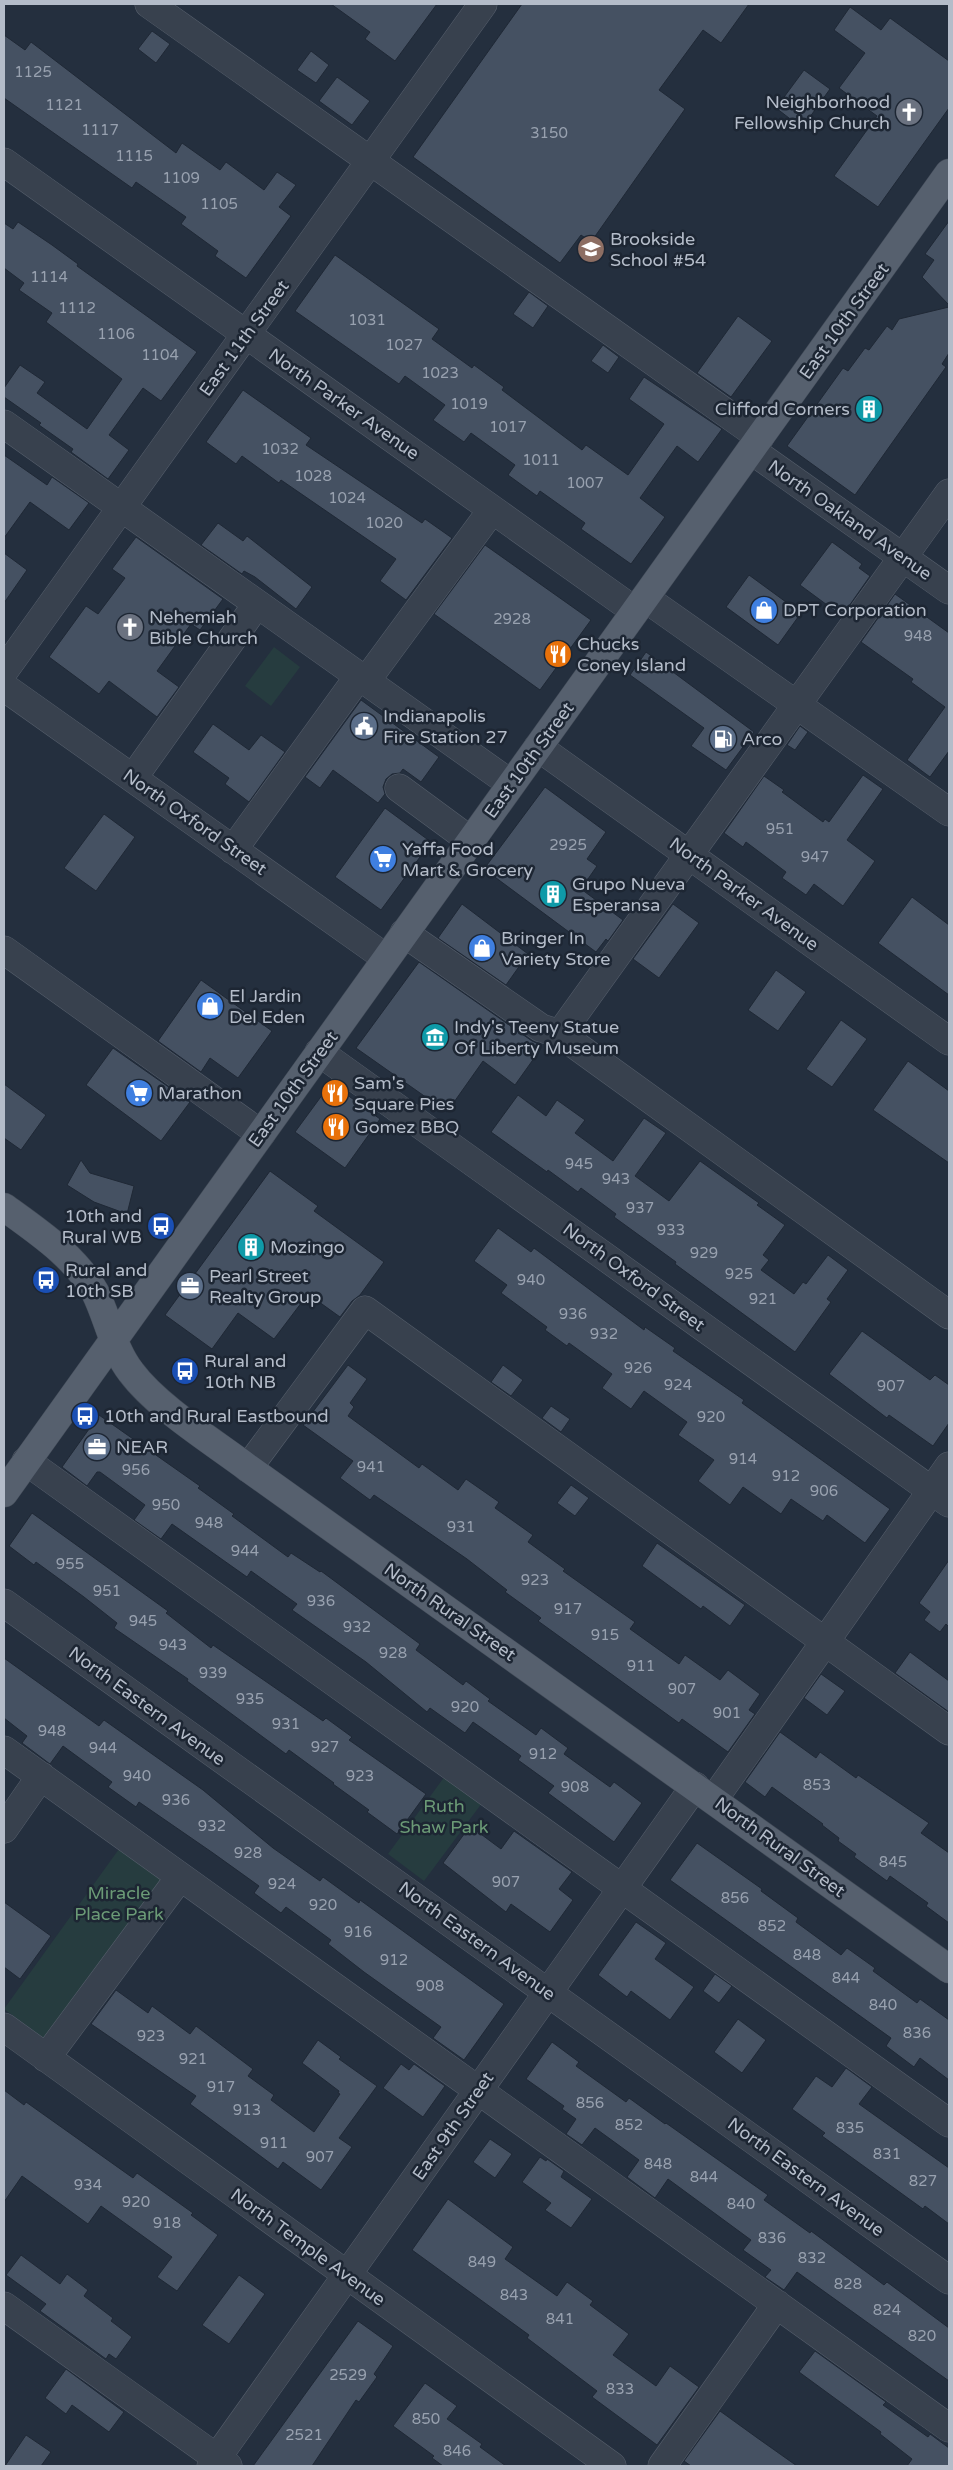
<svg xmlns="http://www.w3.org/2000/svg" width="953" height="2470" font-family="'Varela Round',sans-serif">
<rect width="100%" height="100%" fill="#242f3e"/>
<path fill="#263c3f" d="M274,647L300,667L271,706L245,686Z
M445,1776L482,1803L424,1881L388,1854Z
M119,1849L171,1886L53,2045L4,2009Z"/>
<path fill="#455162" stroke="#1f2835" d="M331,4H437L395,61L365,39L370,32Z
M522,4H749L721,43L703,30L659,90L685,109L591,242L581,235L560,263L413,157Z
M850,7L881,30L890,18L949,61V108L878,207L834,176L877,116L839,88L865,53L834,30Z
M152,31L170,44L156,63L138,49Z
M4,35L25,50L31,42L176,153L182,143L220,170L226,162L264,190L277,172L296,185L279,207L291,216L246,278L215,256L218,251L181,224L186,217L136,182L132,188L4,98Z
M311,51L329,65L316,83L297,70Z
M804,70L830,89L802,128L776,108Z
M337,77L370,101L352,125L319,101Z
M949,221V305L922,277L934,260L925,254Z
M18,222L52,245L78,264L77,266L197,352L161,401L143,388L109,435L129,450L108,479L71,452L73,449L39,425L41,423L4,397V388L20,365L45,382L37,393L87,429L122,379L46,322L52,313L19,290L24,283L4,268V223L13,229Z
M335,255L439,329L432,339L472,368L474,365L504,387L502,390L582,450L586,445L628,475L664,424L629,399L644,377L722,429L698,462L677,446L640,498L665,517L631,564L581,529L585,523L540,491L537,496L508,475L515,465L471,433L464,442L433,420L445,405L405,376L399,384L295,311Z
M529,292L548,306L533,328L513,314Z
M949,307V353L942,364L946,367L855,495L787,446L843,368L848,371L865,348L869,350L887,326L892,330L899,319Z
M738,316L772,341L731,397L697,373Z
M603,345L619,357L608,373L591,361Z
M243,390L311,438L306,445L422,523L425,519L452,538L406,600L380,581L396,559L281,480L279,483L242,456L236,464L206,442Z
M4,455L47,485L52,477L89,503L69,530L30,502L4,538Z
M218,523L243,541L247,536L312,587L296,609L255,577L244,571L242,574L201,545Z
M136,537L223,599L200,630L191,624L157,671L179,687L157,717L109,681L99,694L49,657L86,606L98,614L125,578L112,569Z
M832,542L862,564L859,568L870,576L842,616L800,585Z
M485,545L591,620L540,690L434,614Z
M4,553L27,570L4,603Z
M749,575L801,613L778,645L726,607Z
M895,594L949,633V751L930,777L907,760L945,707L911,682L913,679L861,642Z
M646,652L754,732L726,770L691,746L704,728L630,675Z
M361,700L439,757L421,782L403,769L400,773L392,774L386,779L383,787L385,794L378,803L333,770L320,788L305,777Z
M213,724L249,750L261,735L285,752L249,802L225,784L229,778L193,752Z
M800,726L808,732L795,750L787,745Z
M863,775L883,789L847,840L875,861L843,906L814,884L806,895L782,878L786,872L746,842L743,847L724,833L764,776L784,790L782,792L823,822L825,819L829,822Z
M545,787L606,832L587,859L597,866L581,889L623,920L608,941L606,939L596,952L484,869Z
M385,808L431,842L381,910L335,877Z
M104,814L135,837L96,891L64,868Z
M912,897L949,925V995L878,943Z
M462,904L528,954L506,985L438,938Z
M673,904L699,923L659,978L633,959Z
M419,962L532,1041L541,1045L542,1047L515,1085L483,1061L447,1112L356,1048Z
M776,970L806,992L778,1031L748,1010Z
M201,980L272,1031L238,1078L210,1058L201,1072L158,1041Z
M841,1020L867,1039L832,1087L806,1069Z
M113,1048L190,1102L161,1141L86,1085Z
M908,1061L949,1091V1163L873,1110Z
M331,1083L380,1119L345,1168L295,1132Z
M4,1084L46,1115L21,1150L4,1138Z
M518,1095L546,1116L557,1100L585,1120L575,1133L613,1161L644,1118L666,1133L635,1176L669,1201L700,1161L759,1203L757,1205L785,1225L763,1255L769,1260L761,1270L794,1294L803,1282L806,1284L828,1255L848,1270L827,1299L831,1302L795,1352L675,1264L676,1262L614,1217L616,1214L581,1188L578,1192L548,1170L547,1172L491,1132Z
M81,1160L90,1173L134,1186L127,1214L94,1202L67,1185Z
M270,1171L318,1206L314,1211L384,1262L360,1295L352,1301L340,1317L308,1294L274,1339L238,1313L212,1349L165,1315Z
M498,1228L531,1252L534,1248L644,1330L645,1327L675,1348L673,1351L744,1400L742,1403L890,1509L865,1543L827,1515L823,1521L791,1499L781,1514L743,1487L730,1505L698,1481L714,1460L678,1435L687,1422L644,1391L631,1409L602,1388L612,1374L569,1343L567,1346L545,1330L547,1327L501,1293L507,1285L474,1261Z
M862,1331L930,1380L935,1375L949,1385V1423L933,1446L889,1415L887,1418L829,1374Z
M348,1365L367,1379L350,1403L354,1407L348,1416L419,1468L422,1464L458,1490L466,1479L499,1502L495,1508L533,1535L528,1542L565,1569L563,1571L635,1622L630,1629L679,1664L685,1655L720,1680L728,1670L760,1694L749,1710L755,1714L728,1752L682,1719L679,1723L538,1621L541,1618L505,1592L507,1590L467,1559L374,1495L370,1500L340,1478L353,1461L303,1425Z
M503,1365L523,1380L511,1396L491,1382Z
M551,1406L570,1419L561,1432L542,1418Z
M99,1415L200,1486L198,1488L234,1514L232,1516L288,1557L291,1553L320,1572L321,1571L420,1644L416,1650L463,1685L466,1681L490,1699L488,1701L536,1735L541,1728L568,1748L564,1754L610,1787L614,1782L642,1803L614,1842L548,1793L554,1786L518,1760L521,1756L473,1722L465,1733L430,1708L427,1712L366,1662L292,1610L297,1604L251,1571L247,1577L172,1524L161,1539L134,1520L145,1505L100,1472H97L87,1486L62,1467Z
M571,1485L589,1498L575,1516L557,1503Z
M32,1513L168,1611L166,1613L211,1648L213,1645L323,1721L326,1718L352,1737L349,1740L426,1794L397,1834L367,1812L369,1810L333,1784L334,1783L289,1750L286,1754L187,1681L188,1679L114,1628L117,1623L84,1597L36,1562L34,1565L9,1546Z
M657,1543L745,1605L730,1626L703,1606L701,1609L642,1566Z
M949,1560V1627L946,1624L940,1632L924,1620L930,1612L919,1603Z
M910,1652L949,1681V1712L895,1673Z
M4,1658L99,1726L104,1720L203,1790L273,1848L320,1881L323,1877L359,1903L360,1900L504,2004L464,2060L433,2038L441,2027L364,1972L328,1944L331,1940L286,1907L281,1913L254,1893L259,1886L213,1853L139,1802L136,1807L108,1787L112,1782L63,1746L50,1764L22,1743L27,1736L4,1718Z
M821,1674L845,1691L827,1715L804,1698Z
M780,1732L816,1758L820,1752L856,1778L858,1775L929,1823L921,1833L949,1853V1923L926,1906L928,1903L890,1876L887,1881L854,1857L856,1854L838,1841L839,1838L822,1825L823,1824L772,1787L765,1797L745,1782Z
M470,1826L501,1849L514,1831L572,1872L559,1889L573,1900L550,1932L511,1904L506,1912L443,1863Z
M697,1843L762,1889L761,1891L798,1918L796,1922L841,1955L847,1948L875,1968L873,1971L917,2003L920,1999L949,2020V2080L920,2058L914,2067L886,2046L891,2038L670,1880Z
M4,1902L51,1936L20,1979L4,1967Z
M636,1922L666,1943L655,1959L694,1987L670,2020L631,1991L627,1997L598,1975Z
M715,1974L732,1986L719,2003L703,1991Z
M116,1990L148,2013L152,2006L190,2034L196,2026L253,2069L248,2076L274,2095L271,2100L314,2132L340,2094L338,2093L339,2091L302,2063L318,2040L341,2057L339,2059L377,2086L339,2138L352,2147L321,2190L283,2162L278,2169L190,2104L196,2096L91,2024Z
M738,2019L766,2040L742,2073L714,2052Z
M552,2042L579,2062L576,2066L626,2102L629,2098L665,2124L666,2123L768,2195L764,2200L810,2233L811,2231L884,2285L887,2282L949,2328V2381L797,2272L784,2290L765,2277L771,2270L743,2250L751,2240L668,2179L655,2198L627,2177L639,2160L595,2128L582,2145L566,2134L576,2119L562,2109L564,2106L526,2079Z
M401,2064L409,2070L414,2064L445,2086L423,2117L383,2088Z
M846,2068L872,2087L859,2104L949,2168V2224L925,2206L923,2209L822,2136L825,2133L792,2109L816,2076L832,2087Z
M4,2090L24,2105L26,2102L133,2178L137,2173L193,2213L191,2215L218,2235L177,2291L157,2277L172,2257L101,2206L88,2224L22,2176L4,2202Z
M490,2139L512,2154L495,2178L473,2162Z
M540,2157L546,2161L547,2159L564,2171L561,2177L592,2199L571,2228L545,2210L551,2203L522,2182Z
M448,2199L513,2247L505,2259L557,2296L567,2282L593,2301L590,2305L629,2334L613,2355L656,2386L670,2366L699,2387L657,2445L592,2397L597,2391L527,2338L529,2335L412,2250Z
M21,2255L60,2284L67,2274L88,2290L84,2296L113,2318L111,2321L132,2337L116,2359L109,2354L106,2359L40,2311L46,2304L6,2275Z
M239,2275L265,2294L229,2344L202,2325Z
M358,2321L393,2346L374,2374L377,2377L359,2402L356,2400L312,2466H253Z
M815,2351L886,2402L883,2405L928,2437L930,2434L949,2448V2466H907L912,2459L880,2434L881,2432L799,2372Z
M66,2369L124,2412L109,2432L72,2405L66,2414L45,2398Z
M425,2383L457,2406L447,2419L482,2444L480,2447L506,2466H443L432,2458L434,2456L393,2426Z
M720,2411L756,2437L797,2466H691L684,2461Z
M26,2435L51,2452L41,2466H5Z"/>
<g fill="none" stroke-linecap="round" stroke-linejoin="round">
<g stroke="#565f6c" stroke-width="29">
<path id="minor" d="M149,4L760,437
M4,162L635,611
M4,424L511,784
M751,450L949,590
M949,493L560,1034L949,1315
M645,598L949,812
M4,671L483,4
M366,681L492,510
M4,687L386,958
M538,747L949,1041
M133,778L257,604
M399,788L471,841
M233,850L359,676
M404,933L541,1028L560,1034
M4,950L261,1134
M319,1052L949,1503
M26,1461L949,2123
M248,1468L365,1310L949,1731
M4,1603L949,2280
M4,1750L949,2428
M714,1799L949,1466
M4,1829L41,1776
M4,2027L612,2466
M46,2058L180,1877
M4,2306L228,2466
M211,2466L695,1786
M662,2466L777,2304"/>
</g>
<g stroke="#414a57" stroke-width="29">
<path id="major" d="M4,1207C37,1231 75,1256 95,1292C108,1318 113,1349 131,1372C157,1407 212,1441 248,1468L949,1969
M4,1493L949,173"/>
</g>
<use href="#minor" stroke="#38414e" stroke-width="28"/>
<use href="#major" stroke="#56606e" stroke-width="28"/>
</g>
<defs>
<g id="church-disc" transform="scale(1.4375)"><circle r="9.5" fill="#6b7280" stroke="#1d2633"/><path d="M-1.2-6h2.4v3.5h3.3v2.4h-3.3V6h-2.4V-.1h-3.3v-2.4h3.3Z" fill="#fff"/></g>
<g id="school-disc" transform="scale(1.4375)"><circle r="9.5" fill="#8d6e63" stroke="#1d2633"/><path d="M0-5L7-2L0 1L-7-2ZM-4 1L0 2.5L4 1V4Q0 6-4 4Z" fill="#fff"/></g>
<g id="building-disc" transform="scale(1.4375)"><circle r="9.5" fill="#0f9aa8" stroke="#1d2633"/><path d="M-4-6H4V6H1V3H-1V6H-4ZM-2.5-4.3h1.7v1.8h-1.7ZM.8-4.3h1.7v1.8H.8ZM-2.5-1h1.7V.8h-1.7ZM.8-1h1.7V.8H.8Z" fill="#fff"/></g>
<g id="shop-disc" transform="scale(1.4375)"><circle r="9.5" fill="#3f7fe0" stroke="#1d2633"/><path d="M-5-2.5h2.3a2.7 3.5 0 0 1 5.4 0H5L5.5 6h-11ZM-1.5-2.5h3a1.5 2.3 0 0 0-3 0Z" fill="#fff"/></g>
<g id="restaurant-disc" transform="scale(1.4375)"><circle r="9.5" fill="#e8710a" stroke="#1d2633"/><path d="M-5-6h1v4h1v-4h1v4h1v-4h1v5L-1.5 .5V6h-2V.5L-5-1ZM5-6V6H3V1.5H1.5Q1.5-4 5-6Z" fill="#fff"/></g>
<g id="civic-disc" transform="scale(1.4375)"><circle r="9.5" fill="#5c6f8a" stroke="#1d2633"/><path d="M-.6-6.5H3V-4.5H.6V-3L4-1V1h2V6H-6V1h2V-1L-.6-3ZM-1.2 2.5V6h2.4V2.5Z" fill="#fff"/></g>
<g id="fuel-disc" transform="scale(1.4375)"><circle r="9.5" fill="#5c6f8a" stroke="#1d2633"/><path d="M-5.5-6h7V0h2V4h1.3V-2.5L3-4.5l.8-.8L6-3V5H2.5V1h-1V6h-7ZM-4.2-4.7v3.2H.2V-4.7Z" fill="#fff"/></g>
<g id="supermarket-disc" transform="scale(1.4375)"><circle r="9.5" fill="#3f7fe0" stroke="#1d2633"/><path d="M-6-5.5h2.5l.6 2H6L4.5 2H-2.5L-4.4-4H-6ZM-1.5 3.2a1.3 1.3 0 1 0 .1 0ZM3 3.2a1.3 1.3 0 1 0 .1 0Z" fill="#fff"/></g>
<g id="museum-disc" transform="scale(1.4375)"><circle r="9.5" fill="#0f9aa8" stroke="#1d2633"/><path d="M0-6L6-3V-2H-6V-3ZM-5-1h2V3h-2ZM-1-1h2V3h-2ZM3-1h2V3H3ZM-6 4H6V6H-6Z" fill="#fff"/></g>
<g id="bus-disc" transform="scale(1.4375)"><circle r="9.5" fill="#1a4fb4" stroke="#1d2633"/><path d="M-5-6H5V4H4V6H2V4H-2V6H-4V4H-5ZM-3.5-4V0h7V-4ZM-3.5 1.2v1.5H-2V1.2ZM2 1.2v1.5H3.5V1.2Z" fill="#fff"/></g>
<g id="office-disc" transform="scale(1.4375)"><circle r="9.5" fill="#5c6f8a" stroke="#1d2633"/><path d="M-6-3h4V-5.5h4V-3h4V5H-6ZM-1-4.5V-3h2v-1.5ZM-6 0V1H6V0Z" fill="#fff"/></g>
</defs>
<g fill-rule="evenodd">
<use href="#church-disc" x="909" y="112"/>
<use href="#school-disc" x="591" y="249"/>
<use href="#building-disc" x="869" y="409"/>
<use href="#shop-disc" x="764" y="610"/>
<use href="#church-disc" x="130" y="627"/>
<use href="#restaurant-disc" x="558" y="654"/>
<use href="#civic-disc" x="364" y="726"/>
<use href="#fuel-disc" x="723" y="739"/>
<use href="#supermarket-disc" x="383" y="859"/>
<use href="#building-disc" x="553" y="894"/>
<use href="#shop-disc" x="482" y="948"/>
<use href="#shop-disc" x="210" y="1006"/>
<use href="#museum-disc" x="435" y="1037"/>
<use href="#supermarket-disc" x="139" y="1093"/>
<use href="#restaurant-disc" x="335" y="1093"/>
<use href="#restaurant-disc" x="336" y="1127"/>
<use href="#bus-disc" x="161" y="1226"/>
<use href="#building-disc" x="251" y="1247"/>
<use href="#bus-disc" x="46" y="1280"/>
<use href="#office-disc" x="190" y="1286"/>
<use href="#bus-disc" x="185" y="1371"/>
<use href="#bus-disc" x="85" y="1416"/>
<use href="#office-disc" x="97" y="1447"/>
</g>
<g text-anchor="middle" stroke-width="5" stroke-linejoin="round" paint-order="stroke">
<g font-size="15" fill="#98a1af">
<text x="33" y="77">1125</text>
<text x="64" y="110">1121</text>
<text x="100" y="135">1117</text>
<text x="549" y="138">3150</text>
<text x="134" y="161">1115</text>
<text x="181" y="183">1109</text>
<text x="219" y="209">1105</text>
<text x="49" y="282">1114</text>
<text x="77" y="313">1112</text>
<text x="367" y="325">1031</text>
<text x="116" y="339">1106</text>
<text x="404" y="350">1027</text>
<text x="160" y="360">1104</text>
<text x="440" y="378">1023</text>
<text x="469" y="409">1019</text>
<text x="508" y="432">1017</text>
<text x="280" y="454">1032</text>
<text x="541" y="465">1011</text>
<text x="313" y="481">1028</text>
<text x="585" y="488">1007</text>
<text x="347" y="503">1024</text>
<text x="384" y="528">1020</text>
<text x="512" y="624">2928</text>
<text x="918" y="641">948</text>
<text x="780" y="834">951</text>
<text x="568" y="850">2925</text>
<text x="815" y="862">947</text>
<text x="579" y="1169">945</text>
<text x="616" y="1184">943</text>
<text x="640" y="1213">937</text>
<text x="671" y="1235">933</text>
<text x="704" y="1258">929</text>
<text x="739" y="1279">925</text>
<text x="531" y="1285">940</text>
<text x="763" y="1304">921</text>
<text x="573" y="1319">936</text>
<text x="604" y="1339">932</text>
<text x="638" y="1373">926</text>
<text x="678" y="1390">924</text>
<text x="891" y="1391">907</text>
<text x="711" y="1422">920</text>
<text x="743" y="1464">914</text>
<text x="371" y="1472">941</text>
<text x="136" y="1475">956</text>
<text x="786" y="1481">912</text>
<text x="824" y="1496">906</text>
<text x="166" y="1510">950</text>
<text x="209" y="1528">948</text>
<text x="461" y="1532">931</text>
<text x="245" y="1556">944</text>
<text x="70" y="1569">955</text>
<text x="535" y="1585">923</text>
<text x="107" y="1596">951</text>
<text x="321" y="1606">936</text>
<text x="568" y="1614">917</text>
<text x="143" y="1626">945</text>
<text x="357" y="1632">932</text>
<text x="605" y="1640">915</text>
<text x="173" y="1650">943</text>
<text x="393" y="1658">928</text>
<text x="641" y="1671">911</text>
<text x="213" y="1678">939</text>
<text x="682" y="1694">907</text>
<text x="250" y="1704">935</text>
<text x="465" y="1712">920</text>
<text x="727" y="1718">901</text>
<text x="286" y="1729">931</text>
<text x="52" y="1736">948</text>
<text x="325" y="1752">927</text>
<text x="103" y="1753">944</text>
<text x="543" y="1759">912</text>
<text x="137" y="1781">940</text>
<text x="360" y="1781">923</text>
<text x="817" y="1790">853</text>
<text x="575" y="1792">908</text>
<text x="176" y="1805">936</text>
<text x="212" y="1831">932</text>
<text x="248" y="1858">928</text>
<text x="893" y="1867">845</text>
<text x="506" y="1887">907</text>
<text x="282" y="1889">924</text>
<text x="735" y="1903">856</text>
<text x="323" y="1910">920</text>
<text x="772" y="1931">852</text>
<text x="358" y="1937">916</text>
<text x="807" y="1960">848</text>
<text x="394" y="1965">912</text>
<text x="846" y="1983">844</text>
<text x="430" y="1991">908</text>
<text x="883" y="2010">840</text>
<text x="917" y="2038">836</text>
<text x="151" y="2041">923</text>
<text x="193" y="2064">921</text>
<text x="221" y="2092">917</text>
<text x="590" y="2108">856</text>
<text x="247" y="2115">913</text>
<text x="629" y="2130">852</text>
<text x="850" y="2133">835</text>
<text x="274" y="2148">911</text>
<text x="887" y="2159">831</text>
<text x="320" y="2162">907</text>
<text x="658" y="2169">848</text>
<text x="704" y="2182">844</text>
<text x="923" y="2186">827</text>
<text x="88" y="2190">934</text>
<text x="136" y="2207">920</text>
<text x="741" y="2209">840</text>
<text x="167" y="2228">918</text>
<text x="772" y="2243">836</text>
<text x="812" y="2263">832</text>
<text x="482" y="2267">849</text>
<text x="848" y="2289">828</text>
<text x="514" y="2300">843</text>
<text x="887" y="2315">824</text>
<text x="560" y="2324">841</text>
<text x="922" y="2341">820</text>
<text x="348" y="2380">2529</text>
<text x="620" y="2394">833</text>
<text x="426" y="2424">850</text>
<text x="304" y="2440">2521</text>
<text x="457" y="2456">846</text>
</g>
<g font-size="18" fill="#b4bcc9" stroke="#1d2633" text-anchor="start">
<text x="890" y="108" text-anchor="end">Neighborhood<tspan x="890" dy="21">Fellowship Church</tspan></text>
<text x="610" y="245">Brookside<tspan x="610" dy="21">School #54</tspan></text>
<text x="850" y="415" text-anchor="end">Clifford Corners</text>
<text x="783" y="616">DPT Corporation</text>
<text x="149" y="623">Nehemiah<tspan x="149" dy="21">Bible Church</tspan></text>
<text x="577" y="650">Chucks<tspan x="577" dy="21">Coney Island</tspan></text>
<text x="383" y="722">Indianapolis<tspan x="383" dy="21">Fire Station 27</tspan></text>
<text x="742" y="745">Arco</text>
<text x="402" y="855">Yaffa Food<tspan x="402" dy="21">Mart &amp; Grocery</tspan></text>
<text x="572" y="890">Grupo Nueva<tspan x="572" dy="21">Esperansa</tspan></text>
<text x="501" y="944">Bringer In<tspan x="501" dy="21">Variety Store</tspan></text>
<text x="229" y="1002">El Jardin<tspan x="229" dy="21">Del Eden</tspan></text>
<text x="454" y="1033">Indy's Teeny Statue<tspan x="454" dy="21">Of Liberty Museum</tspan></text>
<text x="354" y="1089">Sam's<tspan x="354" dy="21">Square Pies</tspan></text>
<text x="158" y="1099">Marathon</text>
<text x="355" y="1133">Gomez BBQ</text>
<text x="142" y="1222" text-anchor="end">10th and<tspan x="142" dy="21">Rural WB</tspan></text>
<text x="270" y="1253">Mozingo</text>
<text x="65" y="1276">Rural and<tspan x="65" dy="21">10th SB</tspan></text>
<text x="209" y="1282">Pearl Street<tspan x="209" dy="21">Realty Group</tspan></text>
<text x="204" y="1367">Rural and<tspan x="204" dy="21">10th NB</tspan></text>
<text x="104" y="1422">10th and Rural Eastbound</text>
<text x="116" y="1453">NEAR</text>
</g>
<g font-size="18" fill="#b4bcc9" stroke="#1d2633">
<text transform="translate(844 321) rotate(-54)" y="6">East 10th Street</text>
<text transform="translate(244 338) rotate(-54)" y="6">East 11th Street</text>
<text transform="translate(344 404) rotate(35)" y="6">North Parker Avenue</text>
<text transform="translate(850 520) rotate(35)" y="6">North Oakland Avenue</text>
<text transform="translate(529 760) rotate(-54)" y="6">East 10th Street</text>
<text transform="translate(195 822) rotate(35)" y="6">North Oxford Street</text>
<text transform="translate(744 894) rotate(36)" y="6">North Parker Avenue</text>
<text transform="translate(293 1089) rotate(-54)" y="6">East 10th Street</text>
<text transform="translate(634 1277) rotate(36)" y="6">North Oxford Street</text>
<text transform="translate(450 1612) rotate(35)" y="6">North Rural Street</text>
<text transform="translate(147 1706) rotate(36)" y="6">North Eastern Avenue</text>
<text transform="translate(780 1847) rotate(36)" y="6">North Rural Street</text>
<text transform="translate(477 1941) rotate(36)" y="6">North Eastern Avenue</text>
<text transform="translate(453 2126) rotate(-55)" y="6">East 9th Street</text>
<text transform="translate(806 2177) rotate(36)" y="6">North Eastern Avenue</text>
<text transform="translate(308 2247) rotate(36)" y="6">North Temple Avenue</text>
</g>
<g font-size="18" fill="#6b9a76" stroke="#1d2633">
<text x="444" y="1812">Ruth<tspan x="444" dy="21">Shaw Park</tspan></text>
<text x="119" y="1899">Miracle<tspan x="119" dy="21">Place Park</tspan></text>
</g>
</g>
<rect width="953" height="2470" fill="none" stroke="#b4bcc9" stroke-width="10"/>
</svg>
